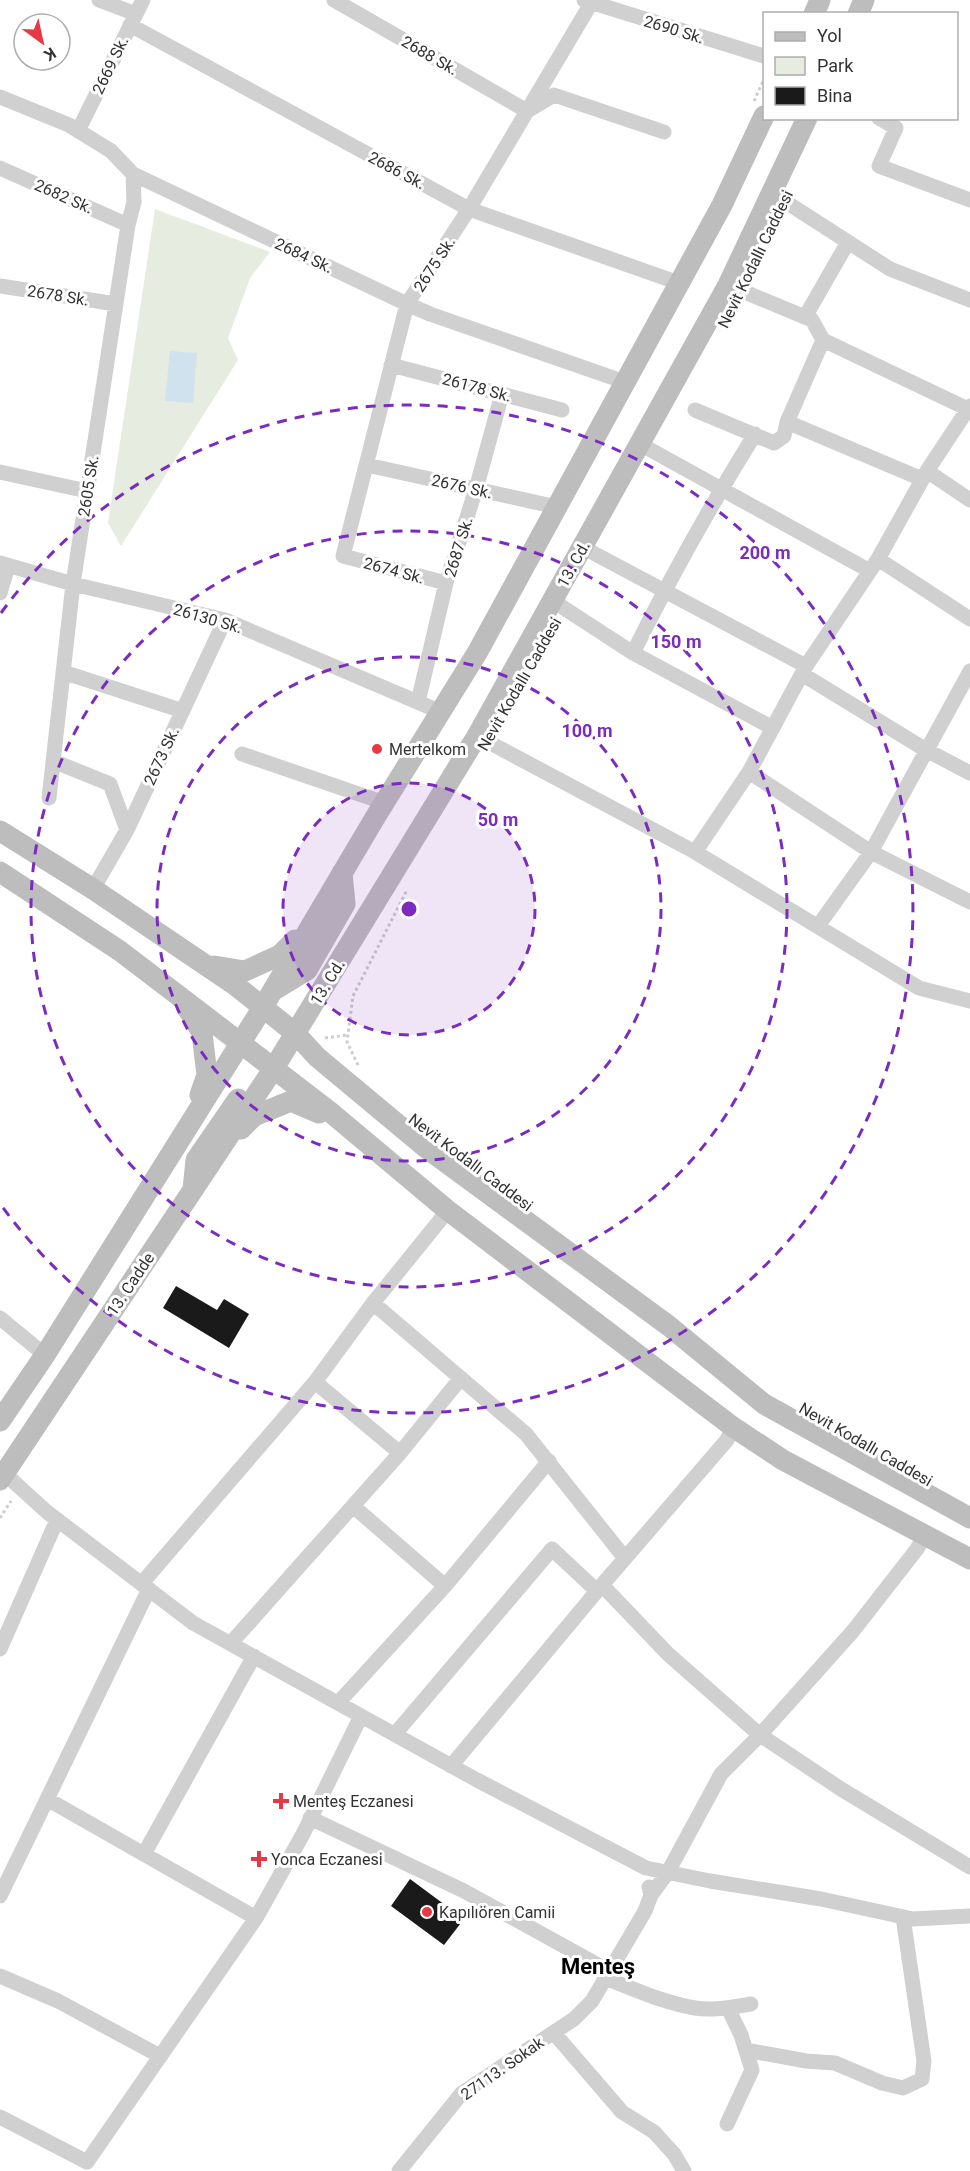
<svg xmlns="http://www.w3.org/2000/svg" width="970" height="2171" font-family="Roboto,sans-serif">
<rect width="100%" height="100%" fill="#fff"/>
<path fill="#e6ecdf" d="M155,209L270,252L250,278L228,338L238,360L121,546L108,523Z"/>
<path fill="#cfe2ee" d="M170,351L197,353L193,403L165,401Z"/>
<path fill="#1a1a1a" d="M176,1286L217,1310L224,1299L249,1314L229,1348L163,1308Z
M410,1879L464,1919L444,1945L391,1906Z"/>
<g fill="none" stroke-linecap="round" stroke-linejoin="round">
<path stroke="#cdcdcd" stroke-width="3" stroke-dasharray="3 3" stroke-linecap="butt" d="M754,101L764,79
M325,1038L347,1035
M358,1065L347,1042L353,996L407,890
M0,1518L11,1501"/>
<path stroke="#d0d0d0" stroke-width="15" d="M99,0L136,14
M334,0L527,111L554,95L664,132
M584,0L764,56
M130,25L469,209L679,283
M0,97L69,125L111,151L133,174L407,304L430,314L625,382
M879,118L896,128L879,166L970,200
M78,131L143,0
M0,168L128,225
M772,193L890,269L970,300
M728,285L812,320L823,340L968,409
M0,286L116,304
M805,317L848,242
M391,365L562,410
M695,410L774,443L784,436L787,422L823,340
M787,422L922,479
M640,444L870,571
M367,465L557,507
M927,471L970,500
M0,472L87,491
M582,547L806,666
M878,559L970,619
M0,563L73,584L225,620L441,712
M446,583L343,556L407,304L469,209L593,0
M0,593L8,566
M553,601L633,653L773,728
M633,653C670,578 711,505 755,434
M63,672L183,711
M802,674L926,750L970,773
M418,702L446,583L476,489L502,394
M477,736L695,852L919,988L970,1001
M242,754L385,803
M53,761L110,784L127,830
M749,772L871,852L970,902
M49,798L73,584L128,225L134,202L133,174
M695,852L749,772L806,666L878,559L927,471L970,406
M93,889L127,830L225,620
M818,926L871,852L970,671
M373,1303L526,1434L624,1557
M0,1318L45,1355
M315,1382L400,1453
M733,1427L727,1440L602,1585L668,1654L760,1735L841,1789L970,1867
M4,1473L47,1512L193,1623L477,1780L646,1868L710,1881L821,1899L913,1919L970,1916
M353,1506L445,1586
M142,1583L315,1382L373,1303L441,1219L446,1209
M231,1643L400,1453L461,1378
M0,1649L57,1520
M338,1703L445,1586L549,1461
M395,1734L552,1549L597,1591
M451,1766L602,1585
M47,1799L256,1918
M310,1818L464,1891L609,1971
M144,1854L254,1656
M651,1895L668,1872L721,1774L760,1735L853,1631L917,1549L925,1535
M0,1896L149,1589
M0,1976L58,2001L160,2056
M605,1978C634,1989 664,2003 695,2008C713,2011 733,2007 751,2004
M554,2033L622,2112L654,2132L674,2154L684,2171
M746,2050L806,2061L835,2063L882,2083L903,2088L922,2079L924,2061L903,1917
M0,2117L87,2162L256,1918L303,1834L361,1716
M727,2124L752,2070L741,2035L728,2008
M399,2171L462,2093L574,2019L592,2001L645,1911L651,1895L649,1887"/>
<path stroke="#bdbdbd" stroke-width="21" d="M814,14L820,0
M858,14L864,0
M0,831L93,889L235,985L295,1033L317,1057L425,1147L669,1326L764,1404L970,1518
M0,872L120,951L179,996L329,1111L446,1209L733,1427L783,1460L970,1559
M214,966L245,971L280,955L295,940
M274,990L307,970L345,904L342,873
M186,1006L202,1033L207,1075L200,1095
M241,1129L254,1116L291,1101L319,1113
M193,1189L196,1160L238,1099
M0,1421L45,1355L263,1007L376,816L477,653L722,205L764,116
M0,1480L274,1068L477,736L728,285L807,118"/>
</g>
<circle cx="409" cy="909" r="126" fill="#7b2cbf" fill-opacity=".12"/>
<g fill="none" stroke="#7b2cbf" stroke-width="3" stroke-dasharray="10 8">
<circle cx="409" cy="909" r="126"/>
<circle cx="409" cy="909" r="252"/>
<circle cx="409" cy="909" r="378"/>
<path d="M1 613A504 504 0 1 1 1 1205"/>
</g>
<g fill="#e63946" stroke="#fff" stroke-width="2">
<circle cx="377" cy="749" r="6"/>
<path d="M278 1792h6v6h6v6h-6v6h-6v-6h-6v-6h6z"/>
<path d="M256 1850h6v6h6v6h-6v6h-6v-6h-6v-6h6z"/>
<circle cx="427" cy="1912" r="6"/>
</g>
<g text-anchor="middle" stroke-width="6" stroke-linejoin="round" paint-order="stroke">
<g font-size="16" fill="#333" stroke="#fff">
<text transform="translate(674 29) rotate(17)" y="6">2690 Sk.</text>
<text transform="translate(430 55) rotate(30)" y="6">2688 Sk.</text>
<text transform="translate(110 65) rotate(-64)" y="6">2669 Sk.</text>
<text transform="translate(397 170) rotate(28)" y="6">2686 Sk.</text>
<text transform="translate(64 196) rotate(24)" y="6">2682 Sk.</text>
<text transform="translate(304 255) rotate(25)" y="6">2684 Sk.</text>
<text transform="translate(755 259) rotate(-64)" y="6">Nevit Kodallı Caddesi</text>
<text transform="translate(434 264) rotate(-57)" y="6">2675 Sk.</text>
<text transform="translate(58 295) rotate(9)" y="6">2678 Sk.</text>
<text transform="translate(477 387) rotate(15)" y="6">26178 Sk.</text>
<text transform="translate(88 486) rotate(-81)" y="6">2605 Sk.</text>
<text transform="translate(462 486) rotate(13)" y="6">2676 Sk.</text>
<text transform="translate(458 547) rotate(-73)" y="6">2687 Sk.</text>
<text transform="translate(573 564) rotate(-61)" y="6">13. Cd.</text>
<text transform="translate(394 570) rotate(15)" y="6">2674 Sk.</text>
<text transform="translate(208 618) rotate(16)" y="6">26130 Sk.</text>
<text transform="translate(519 684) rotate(-60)" y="6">Nevit Kodallı Caddesi</text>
<text transform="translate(161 756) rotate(-65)" y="6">2673 Sk.</text>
<text transform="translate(327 982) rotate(-58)" y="6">13. Cd.</text>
<text transform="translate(471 1162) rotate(37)" y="6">Nevit Kodallı Caddesi</text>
<text transform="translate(130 1284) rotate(-56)" y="6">13. Cadde</text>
<text transform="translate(866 1444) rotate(30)" y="6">Nevit Kodallı Caddesi</text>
<text transform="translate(502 2068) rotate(-35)" y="6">27113. Sokak</text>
</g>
<g font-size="16" fill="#333" stroke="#fff" text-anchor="start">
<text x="389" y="755">Mertelkom</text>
<text x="293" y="1807">Menteş Eczanesi</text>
<text x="271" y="1865">Yonca Eczanesi</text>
<text x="439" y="1918">Kapılıören Camii</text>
</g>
<g font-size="22" font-weight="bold" fill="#000" stroke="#fff">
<text x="598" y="1974">Menteş</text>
</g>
</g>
<circle cx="409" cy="909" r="9" fill="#7b2cbf" stroke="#fff" stroke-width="3"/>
<g font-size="18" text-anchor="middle" font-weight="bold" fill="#7b2cbf" stroke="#fff" stroke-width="6" stroke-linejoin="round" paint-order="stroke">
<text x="765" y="559">200 m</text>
<text x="676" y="648">150 m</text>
<text x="587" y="737">100 m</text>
<text x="498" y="826">50 m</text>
</g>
<rect x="763" y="12" width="195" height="108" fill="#ffffff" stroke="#adadad" stroke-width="1.5"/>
<rect x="775" y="32" width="30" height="9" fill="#bdbdbd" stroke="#adadad" stroke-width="1.5"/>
<text x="817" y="42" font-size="18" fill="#333333">Yol</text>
<rect x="775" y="57" width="30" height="18" fill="#e6ecdf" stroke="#adadad" stroke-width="1.5"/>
<text x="817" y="72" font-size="18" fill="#333333">Park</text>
<rect x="775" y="87" width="30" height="18" fill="#1a1a1a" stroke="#adadad" stroke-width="1.5"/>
<text x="817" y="102" font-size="18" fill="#333333">Bina</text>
<g transform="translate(42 42) rotate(147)"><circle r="28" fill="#ffffff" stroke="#adadad" stroke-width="1.5"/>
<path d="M0-4.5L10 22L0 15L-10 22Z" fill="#e63946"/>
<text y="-9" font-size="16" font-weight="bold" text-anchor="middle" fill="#333333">K</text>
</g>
</svg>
